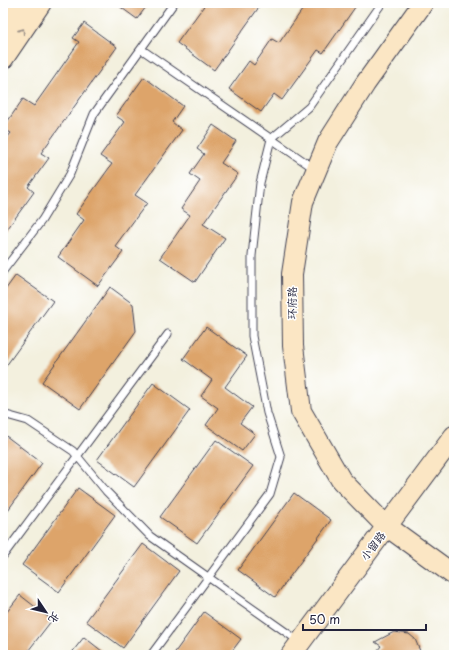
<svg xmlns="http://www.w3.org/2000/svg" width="457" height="658" font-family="'Playpen Sans','LXGW WenKai TC',sans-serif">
<rect width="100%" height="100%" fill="#fff"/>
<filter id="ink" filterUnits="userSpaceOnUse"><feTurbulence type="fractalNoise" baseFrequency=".025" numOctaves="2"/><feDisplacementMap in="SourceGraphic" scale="8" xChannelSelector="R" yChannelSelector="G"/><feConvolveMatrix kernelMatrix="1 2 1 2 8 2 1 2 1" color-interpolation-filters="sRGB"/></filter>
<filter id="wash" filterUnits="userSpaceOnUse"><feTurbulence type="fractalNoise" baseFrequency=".012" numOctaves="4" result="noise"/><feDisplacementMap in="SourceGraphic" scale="16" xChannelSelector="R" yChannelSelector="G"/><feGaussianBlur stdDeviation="0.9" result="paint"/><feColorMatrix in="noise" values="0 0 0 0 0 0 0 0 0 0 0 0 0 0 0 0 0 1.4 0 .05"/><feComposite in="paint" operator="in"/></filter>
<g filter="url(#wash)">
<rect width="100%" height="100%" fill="#f3f0de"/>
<g id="blocks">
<path fill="#dda46a" d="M115,3H149L137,19Z
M206,3H262L214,70L177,43Z
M307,3H358L323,53L318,50L282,100L274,94L261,112L229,89L249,61L254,65L272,39L279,43Z
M84,23L117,47L41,153L49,158L28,187L34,192L3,235V143L11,133L3,128L23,99L34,106L79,42L73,38Z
M144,77L183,106L172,122L182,130L135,195L147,203L115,246L123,252L98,286L58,257L84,220L76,214L112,164L100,156L125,122L116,116Z
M213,125L236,141L221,163L238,174L203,224L225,238L195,282L160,258L190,215L181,209L200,181L190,174L204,154L197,149Z
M16,275L53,301L3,370V293Z
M110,287L133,304L136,331L80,409L42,382Z
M206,327L247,356L225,387L252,407L240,423L255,434L242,451L206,425L218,408L201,396L212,380L183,359Z
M153,383L190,410L134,487L97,460Z
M6,436L42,463L3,517V440Z
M216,440L253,466L197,543L160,517Z
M78,488L115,515L59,592L22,565Z
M294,493L331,520L275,597L238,570Z
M143,544L179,571L123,648L86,621Z
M20,595L52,620L25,655H3V617Z
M204,612L241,639L229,655H173Z
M394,632L409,634L415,639L420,651L417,655H374L381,646L375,642Z
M84,637L107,655H70Z"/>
</g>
</g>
<g filter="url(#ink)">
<use href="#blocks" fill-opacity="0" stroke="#414153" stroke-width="1"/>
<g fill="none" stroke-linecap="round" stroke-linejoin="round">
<g stroke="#414153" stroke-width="9">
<path id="lane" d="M141,49L315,169
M3,271L42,220L70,174L94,114L174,3
M3,414L28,421L73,451L106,491L150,536L300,642
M3,556L168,334
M151,655L270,494L281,457L267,413L252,336V256L260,183L271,139L309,107L382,3"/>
</g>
<g stroke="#414153" stroke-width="22">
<path id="secondary" d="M423,3L365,84L328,142L303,202L292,274L293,346L301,411L341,480L385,525L454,575
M3,30L22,3
M3,59L41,3
M291,655L454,436"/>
</g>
<use href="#lane" stroke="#fff" stroke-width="7"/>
<use href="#secondary" stroke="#fbe6c4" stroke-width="20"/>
</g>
<defs><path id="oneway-chevron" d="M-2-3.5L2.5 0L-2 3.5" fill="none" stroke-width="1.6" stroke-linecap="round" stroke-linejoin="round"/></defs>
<use stroke="#998e86" href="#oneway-chevron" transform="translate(22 31) rotate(-55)"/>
</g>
<g text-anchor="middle" stroke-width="3" stroke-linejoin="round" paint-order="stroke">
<g font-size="11" fill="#22223b" stroke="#fff">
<text transform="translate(292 303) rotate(-90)" y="4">环府路</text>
<text transform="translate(373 546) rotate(-53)" y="4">小留路</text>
</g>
</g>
<rect width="457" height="658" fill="none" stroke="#fff" stroke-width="16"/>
<g transform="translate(46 612) rotate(125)" stroke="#ffffff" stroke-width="3" paint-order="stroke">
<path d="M0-3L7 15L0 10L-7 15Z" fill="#22223b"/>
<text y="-6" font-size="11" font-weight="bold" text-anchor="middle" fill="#22223b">北</text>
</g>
<path d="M303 624v6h123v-6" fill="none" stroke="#22223b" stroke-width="2"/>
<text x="309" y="624" font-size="12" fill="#22223b" stroke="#ffffff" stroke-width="3" paint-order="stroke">50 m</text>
</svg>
